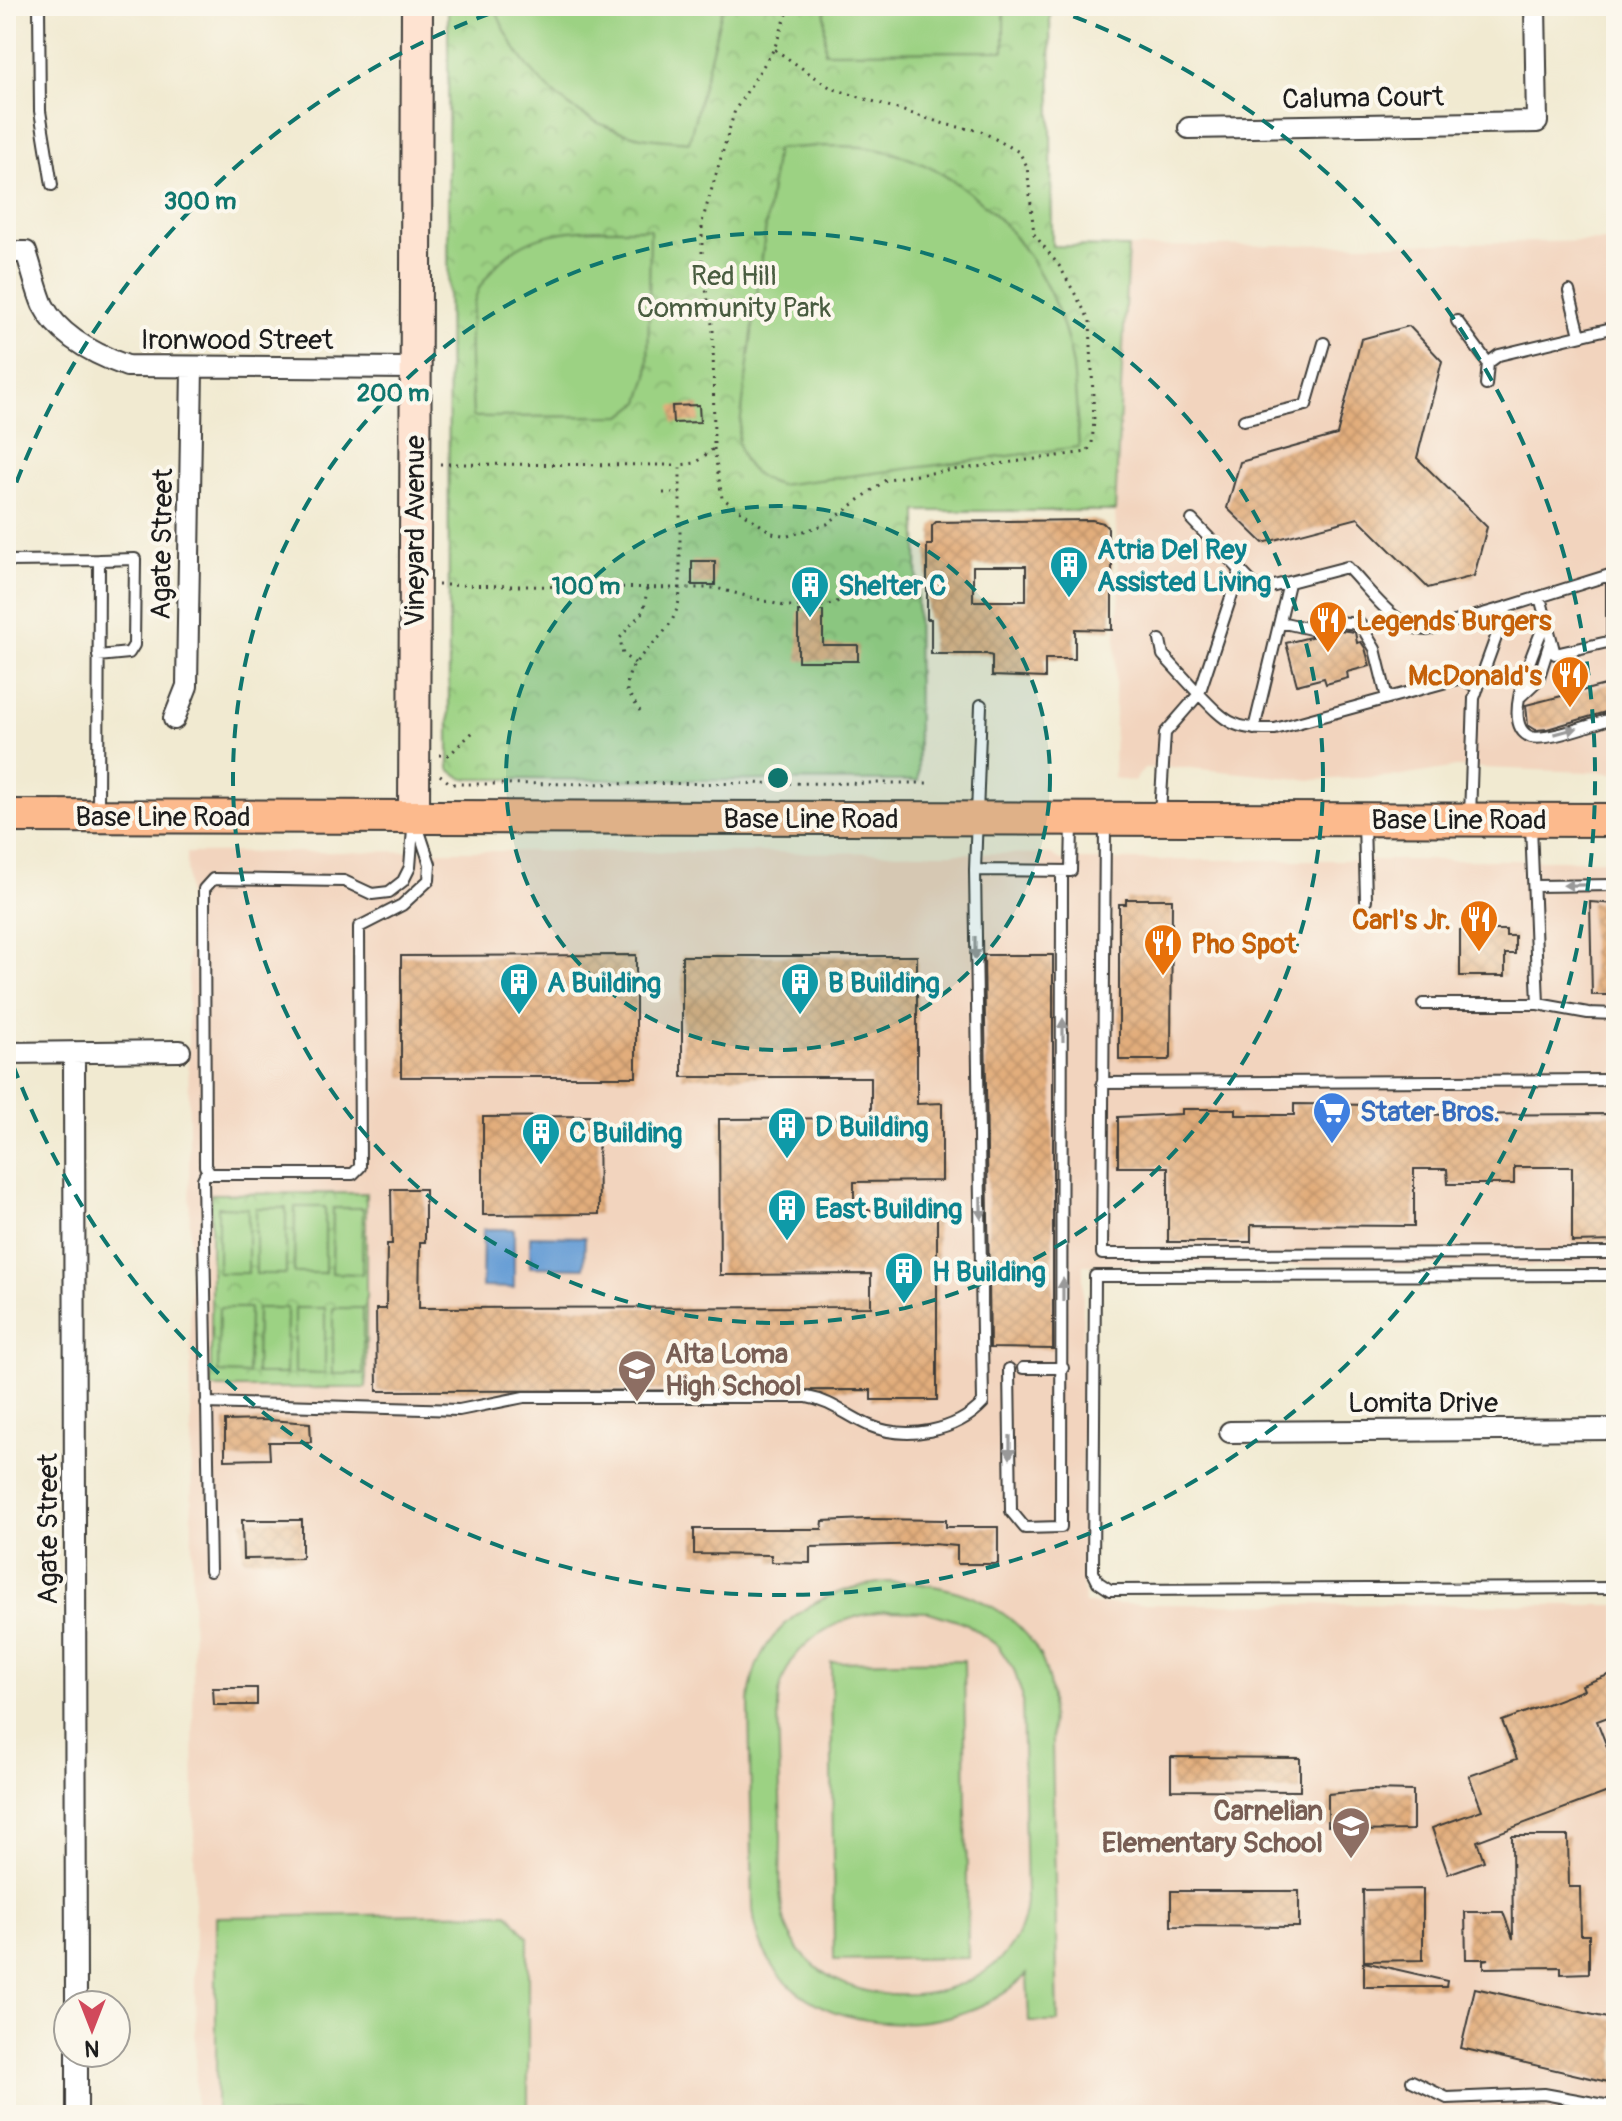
<svg xmlns="http://www.w3.org/2000/svg" width="1622" height="2121" font-family="Pangolin,sans-serif">
<defs>
<pattern id="park-crowns" width="20" height="18" patternUnits="userSpaceOnUse" patternTransform="scale(2)"><rect width="20" height="18" fill="#9cd283"/><path d="M2 6a3 3 0 1 1 6 0M12 15a3 3 0 1 1 6 0" fill="none" stroke="#86b471"/></pattern>
<pattern id="building-cross-hatch" width="8" height="8" patternUnits="userSpaceOnUse" patternTransform="scale(2)"><rect width="8" height="8" fill="#e2ad7c"/><path d="M0 0l8 8M0 8l8-8" fill="none" stroke="#c1946b"/></pattern>
</defs>
<rect width="100%" height="100%" fill="#fbf7ec"/>
<filter id="ink" filterUnits="userSpaceOnUse"><feTurbulence type="fractalNoise" baseFrequency=".0125" numOctaves="2"/><feDisplacementMap in="SourceGraphic" scale="16" xChannelSelector="R" yChannelSelector="G"/><feConvolveMatrix kernelMatrix="1 2 1 2 8 2 1 2 1" color-interpolation-filters="sRGB"/></filter>
<filter id="wash" filterUnits="userSpaceOnUse"><feTurbulence type="fractalNoise" baseFrequency=".006" numOctaves="4" result="noise"/><feDisplacementMap in="SourceGraphic" scale="32" xChannelSelector="R" yChannelSelector="G"/><feGaussianBlur stdDeviation="1.8" result="paint"/><feColorMatrix in="noise" values="0 0 0 0 0 0 0 0 0 0 0 0 0 0 0 0 0 1.4 0 .05"/><feComposite in="paint" operator="in"/></filter>
<g filter="url(#wash)">
<rect width="100%" height="100%" fill="#f1ead1"/>
<path fill="#f2d4be" d="M1616,241V773L1456,767L1402,776L1311,780L1181,767L1144,768L1134,782L1114,778L1116,628L1120,597L1115,511L1128,247Z
M458,851L947,853L1051,854L1061,860H1616V1267L1083,1265L1082,1542L1084,1604L1616,1605V2115H196L187,853Z"/>
<path fill="url(#park-crowns)" stroke="#5c7750" stroke-width="2" d="M448,6H1050L1052,246L1128,247L1115,511H917L918,781L463,779L449,769Z
M366,1193V1388H211V1194Z"/>
<path fill="#9cd283" stroke="#5c7750" stroke-width="2" fill-rule="evenodd" d="M494,6H723L689,142C671,140 651,140 633,135C567,119 518,68 494,6Z
M825,6H1004V51L825,52Z
M820,146C836,147 853,145 869,148C974,164 1058,265 1073,367C1076,394 1077,421 1079,447L779,485C755,478 742,466 738,441L776,149Z
M650,229L648,376L640,402L622,416L473,417C472,378 464,330 477,293C479,286 486,279 490,273C529,221 593,230 650,229Z
M218,1207L248,1208V1273H218Z
M295,1207H325V1273H294Z
M256,1208H286V1274H256Z
M333,1208H363L362,1274L332,1273Z
M219,1308H249L248,1374L218,1373Z
M257,1308H287L286,1374H256Z
M295,1308H325V1374L295,1373Z
M333,1308H363V1374H333Z
M890,1582C962,1582 1044,1614 1051,1696L1058,2022H1029L1027,1974C952,2052 765,2040 753,1909L749,1704C751,1629 821,1586 890,1582ZM886,1611L929,1612L967,1624L998,1646L1014,1670L1022,1695L1026,1901C1019,2012 836,2027 790,1935C776,1907 781,1870 781,1839C780,1794 779,1749 778,1704C782,1646 833,1617 886,1611Z
M964,1660L968,1958L834,1960L831,1662Z
M508,1913L528,1937V2115H216V1917Z"/>
<path fill="#679ed5" stroke="#425d78" stroke-width="2" d="M483,1229H514V1288L482,1287Z
M530,1236L585,1237L584,1268L530,1267Z"/>
<g id="blocks">
<path fill="url(#building-cross-hatch)" fill-rule="evenodd" d="M1409,326L1442,361L1417,458L1487,527L1474,576L1428,588L1358,518L1263,543L1227,508L1240,462L1337,435L1361,339Z
M699,405L700,422L673,423L672,406Z
M1092,520L1103,523L1108,528V542L1112,544V630L1075,629V659H1045V678L992,676V656L987,654H931V619H927V545H932V526L936,522ZM973,566H1026V601H973Z
M692,561H715V585H692Z
M798,611H823V645H858V661H798Z
M1339,630L1355,632L1357,643L1361,642L1365,648L1370,666L1347,672L1348,678L1326,684L1324,678L1297,685L1286,643Z
M1609,684L1616,709L1547,729L1536,730L1528,725L1526,705Z
M1126,899H1172L1171,1057L1168,1060H1119V904H1126Z
M1590,902L1616,904V995H1592Z
M1460,930H1506V936H1515V954H1505V976H1460Z
M636,955V1077H401V956Z
M984,955H1053V1349L990,1348Z
M682,956H917V1104L942,1103V1181L854,1182V1210H937V1400H871V1390L377,1391L376,1309H386L387,1244H392L391,1189H425V1242H420L419,1308L871,1307V1274L720,1275L719,1119L871,1118V1077H682Z
M1294,1104L1377,1105L1376,1115L1616,1114V1241L1572,1242V1167H1514V1184H1448L1447,1169H1414V1226L1251,1225V1242H1168V1167H1118V1117L1182,1114V1109H1236V1115H1294Z
M598,1116L599,1214L483,1215V1117Z
M269,1420L310,1423L311,1442H269L270,1459L225,1460V1421Z
M866,1519L946,1520V1527H998V1564H957V1546L932,1544L810,1547V1563L771,1562V1555L694,1554V1529H822L823,1521Z
M242,1520H302V1558L243,1559Z
M1616,1672V1714L1597,1721L1616,1770V1789L1477,1841L1484,1861L1448,1874L1432,1828L1482,1810L1469,1776L1517,1759L1502,1721L1584,1690L1582,1685Z
M213,1688H257V1705H214Z
M1171,1757L1300,1758V1791L1171,1790Z
M1371,1790L1413,1791V1830L1350,1831V1825L1328,1826V1794Z
M1512,1836H1568L1569,1887H1580L1581,1935H1589V1973L1561,1974V1967L1484,1968V1960L1489,1959H1466L1465,1912H1503L1513,1939Z
M1423,1889V1960L1364,1961L1363,1890Z
M1171,1891H1299V1927L1171,1926Z
M1364,1962L1447,1981L1446,1987H1364Z
M1475,1988L1616,2020V2084L1461,2048Z"/>
</g>
</g>
<g filter="url(#ink)">
<use href="#blocks" fill-opacity="0" stroke="#3c3b37" stroke-width="2"/>
<g fill="none" stroke-linecap="round" stroke-linejoin="round">
<g stroke="#3c3b37" stroke-width="14">
<path id="lane" d="M39,6L40,111L52,185
M1569,291L1580,335
M1457,321L1488,363
M1486,385L1488,363L1499,355L1616,327
M1244,420L1306,405L1324,343
M1192,520L1259,590L1347,567C1369,589 1395,629 1427,630L1507,607
M6,561L99,560L98,813
M1240,570L1199,694C1227,723 1234,730 1275,729L1461,678L1478,688
M1612,573V641L1616,648
M1540,597L1555,654L1612,641
M1280,622L1311,629L1338,622L1360,624L1375,649L1387,698
M1545,622C1537,645 1497,725 1531,737C1546,742 1599,722 1616,717
M98,656L129,653L134,645L135,559L99,560
M1521,696L1538,680L1550,642
M981,705L975,870L1071,871L1072,824
M1254,729L1289,583
M1160,814L1165,733L1199,694L1163,655L1160,640
M414,816L430,864L429,880L402,905L359,927L360,1167L353,1174H210L205,1166L204,889L213,879L344,881L372,894L389,892L403,881L410,867Z
M1470,817L1474,698L1507,607L1616,573
M1105,822L1102,1254L1616,1253
M1364,822L1366,900
M1531,825L1538,1004
M1534,886L1616,885
M1423,1004H1538L1588,1013L1616,1014
M1102,1083L1616,1080
M207,1170L203,1179L210,1571
M1616,1275L1095,1276L1093,1572L1098,1582L1110,1590L1616,1588
M1023,1368H1063
M1009,1369L1011,1511L1025,1528L1061,1527L1062,871
M206,1403L459,1410L524,1397H807C831,1401 846,1415 868,1425C906,1441 956,1432 983,1403L975,870
M1616,1828V1954
M1412,2081L1447,2098L1544,2094L1616,2107"/>
</g>
<g stroke="#3c3b37" stroke-width="24">
<path id="street" d="M1189,128L1537,122L1535,6
M6,252H26C32,269 36,289 43,305C59,337 96,355 127,366L414,368
M174,719L187,686L192,367
M74,1052L76,2005
M6,1053L180,1051
M1230,1432L1616,1429
M77,2053V2115"/>
</g>
<g stroke="#3c3b37" stroke-width="34">
<path id="secondary" d="M414,816L417,6"/>
</g>
<g stroke="#3c3b37" stroke-width="36">
<path id="primary" d="M6,816L1616,820"/>
</g>
<path stroke="#3c3b37" stroke-width="3" stroke-dasharray="2 6" stroke-linecap="butt" d="M790,6L774,49L735,110L702,222V266L713,330L714,448L696,463L680,465V588H716L784,606H826L883,584L911,597H924
M714,448L722,498L772,533L788,536L827,524L887,479L1087,452L1092,443L1094,421L1090,321L1060,267L1034,234L1027,166L1019,152L981,131L948,125L831,88L774,49
M440,464L680,465
M663,493H680
M438,585L680,588C680,643 625,648 627,691L640,711
M635,663L623,655L620,638L644,610L647,588
M439,755H449L473,732
M440,775L451,784L928,783"/>
<use href="#lane" stroke="#fff" stroke-width="10"/>
<use href="#street" stroke="#fff" stroke-width="20"/>
<use href="#secondary" stroke="#fee3d1" stroke-width="30"/>
<use href="#primary" stroke="#fcba8d" stroke-width="32"/>
</g>
<defs><path id="oneway-solid" d="M-6-.8H1V-3.2L6.5 0L1 3.2V.8H-6Z" transform="scale(2)"/></defs>
<g fill="#999">
<use href="#oneway-solid" transform="translate(1566 731) rotate(-15)"/>
<use href="#oneway-solid" transform="translate(1575 885) rotate(179)"/>
<use href="#oneway-solid" transform="translate(975 948) rotate(90)"/>
<use href="#oneway-solid" transform="translate(1063 1030) rotate(-90)"/>
<use href="#oneway-solid" transform="translate(981 1208) rotate(89)"/>
<use href="#oneway-solid" transform="translate(1063 1290) rotate(-90)"/>
<use href="#oneway-solid" transform="translate(1010 1447) rotate(90)"/>
</g>
</g>
<circle cx="778" cy="778" r="272" fill="#0f766e" fill-opacity=".12"/>
<g fill="none" stroke="#0f766e" stroke-width="4" stroke-dasharray="14 10">
<circle cx="778" cy="778" r="272"/>
<circle cx="778" cy="778" r="545"/>
<path d="M8 505A817 817 0 0 1 505 8M1051 8A817 817 0 1 1 8 1051"/>
</g>
<defs>
<g id="building-pin" transform="scale(2)"><path d="M0 17L-7.5 6A9.5 9.5 0 1 1 7.5 6Z" fill="#0f9aa8" stroke="#fbf7ec"/><path d="M-4-6H4V6H1V3H-1V6H-4ZM-2.5-4.3h1.7v1.8h-1.7ZM.8-4.3h1.7v1.8H.8ZM-2.5-1h1.7V.8h-1.7ZM.8-1h1.7V.8H.8Z" fill="#fff"/></g>
<g id="restaurant-pin" transform="scale(2)"><path d="M0 17L-7.5 6A9.5 9.5 0 1 1 7.5 6Z" fill="#e8710a" stroke="#fbf7ec"/><path d="M-5-6h1v4h1v-4h1v4h1v-4h1v5L-1.5 .5V6h-2V.5L-5-1ZM5-6V6H3V1.5H1.5Q1.5-4 5-6Z" fill="#fff"/></g>
<g id="supermarket-pin" transform="scale(2)"><path d="M0 17L-7.5 6A9.5 9.5 0 1 1 7.5 6Z" fill="#3f7fe0" stroke="#fbf7ec"/><path d="M-6-5.5h2.5l.6 2H6L4.5 2H-2.5L-4.4-4H-6ZM-1.5 3.2a1.3 1.3 0 1 0 .1 0ZM3 3.2a1.3 1.3 0 1 0 .1 0Z" fill="#fff"/></g>
<g id="school-pin" transform="scale(2)"><path d="M0 17L-7.5 6A9.5 9.5 0 1 1 7.5 6Z" fill="#8d6e63" stroke="#fbf7ec"/><path d="M0-5L7-2L0 1L-7-2ZM-4 1L0 2.5L4 1V4Q0 6-4 4Z" fill="#fff"/></g>
</defs>
<g fill-rule="evenodd">
<use href="#building-pin" x="1069" y="565"/>
<use href="#building-pin" x="810" y="585"/>
<use href="#restaurant-pin" x="1328" y="620"/>
<use href="#restaurant-pin" x="1570" y="675"/>
<use href="#restaurant-pin" x="1479" y="919"/>
<use href="#restaurant-pin" x="1163" y="943"/>
<use href="#building-pin" x="519" y="982"/>
<use href="#building-pin" x="800" y="982"/>
<use href="#supermarket-pin" x="1332" y="1111"/>
<use href="#building-pin" x="787" y="1126"/>
<use href="#building-pin" x="541" y="1132"/>
<use href="#building-pin" x="787" y="1208"/>
<use href="#building-pin" x="904" y="1271"/>
<use href="#school-pin" x="637" y="1369"/>
<use href="#school-pin" x="1351" y="1826"/>
</g>
<g text-anchor="middle" stroke-width="8" stroke-linejoin="round" paint-order="stroke">
<g font-size="28" fill="#1c1c1c" stroke="#fbf7ec">
<text transform="translate(1363 97) rotate(-1)" y="10">Caluma Court</text>
<text x="237" y="349">Ironwood Street</text>
<text transform="translate(414 531) rotate(-90)" y="10">Vineyard Avenue</text>
<text transform="translate(161 544) rotate(-89)" y="10">Agate Street</text>
<text x="163" y="826">Base Line Road</text>
<text x="811" y="828">Base Line Road</text>
<text x="1459" y="829">Base Line Road</text>
<text x="1423" y="1412">Lomita Drive</text>
<text transform="translate(47 1529) rotate(-90)" y="10">Agate Street</text>
</g>
<g font-size="28" fill="#495c40" stroke="#fbf7ec">
<text x="734" y="285">Red Hill<tspan x="734" dy="32">Community Park</tspan></text>
</g>
<g font-size="28" font-weight="bold" fill="#0d838f" stroke="#fbf7ec" text-anchor="start">
<text x="1097" y="559">Atria Del Rey<tspan x="1097" dy="32">Assisted Living</tspan></text>
<text x="838" y="595">Shelter C</text>
<text x="547" y="992">A Building</text>
<text x="828" y="992">B Building</text>
<text x="815" y="1136">D Building</text>
<text x="569" y="1142">C Building</text>
<text x="815" y="1218">East Building</text>
<text x="932" y="1281">H Building</text>
</g>
<g font-size="28" font-weight="bold" fill="#c56008" stroke="#fbf7ec" text-anchor="start">
<text x="1356" y="630">Legends Burgers</text>
<text x="1542" y="685" text-anchor="end">McDonald's</text>
<text x="1451" y="929" text-anchor="end">Carl's Jr.</text>
<text x="1191" y="953">Pho Spot</text>
</g>
<g font-size="28" font-weight="bold" fill="#366cbe" stroke="#fbf7ec" text-anchor="start">
<text x="1360" y="1121">Stater Bros.</text>
</g>
<g font-size="28" font-weight="bold" fill="#785e54" stroke="#fbf7ec" text-anchor="start">
<text x="665" y="1363">Alta Loma<tspan x="665" dy="32">High School</tspan></text>
<text x="1323" y="1820" text-anchor="end">Carnelian<tspan x="1323" dy="32">Elementary School</tspan></text>
</g>
</g>
<circle cx="778" cy="778" r="12" fill="#0f766e" stroke="#fbf7ec" stroke-width="4"/>
<g font-size="24" text-anchor="middle" font-weight="bold" fill="#0f766e" stroke="#fbf7ec" stroke-width="8" stroke-linejoin="round" paint-order="stroke">
<text x="200" y="209">300 m</text>
<text x="393" y="401">200 m</text>
<text x="586" y="594">100 m</text>
</g>
<rect width="1622" height="2121" fill="none" stroke="#fbf7ec" stroke-width="32"/>
<g transform="translate(92 2029) rotate(180)"><circle r="38" fill="#fbf7ec" stroke="#a29f99" stroke-width="2"/>
<path d="M0-6L14 30L0 20L-14 30Z" fill="#d1495b"/>
<text y="-12" font-size="22" font-weight="bold" text-anchor="middle" fill="#1c1c1c">N</text>
</g>
</svg>
